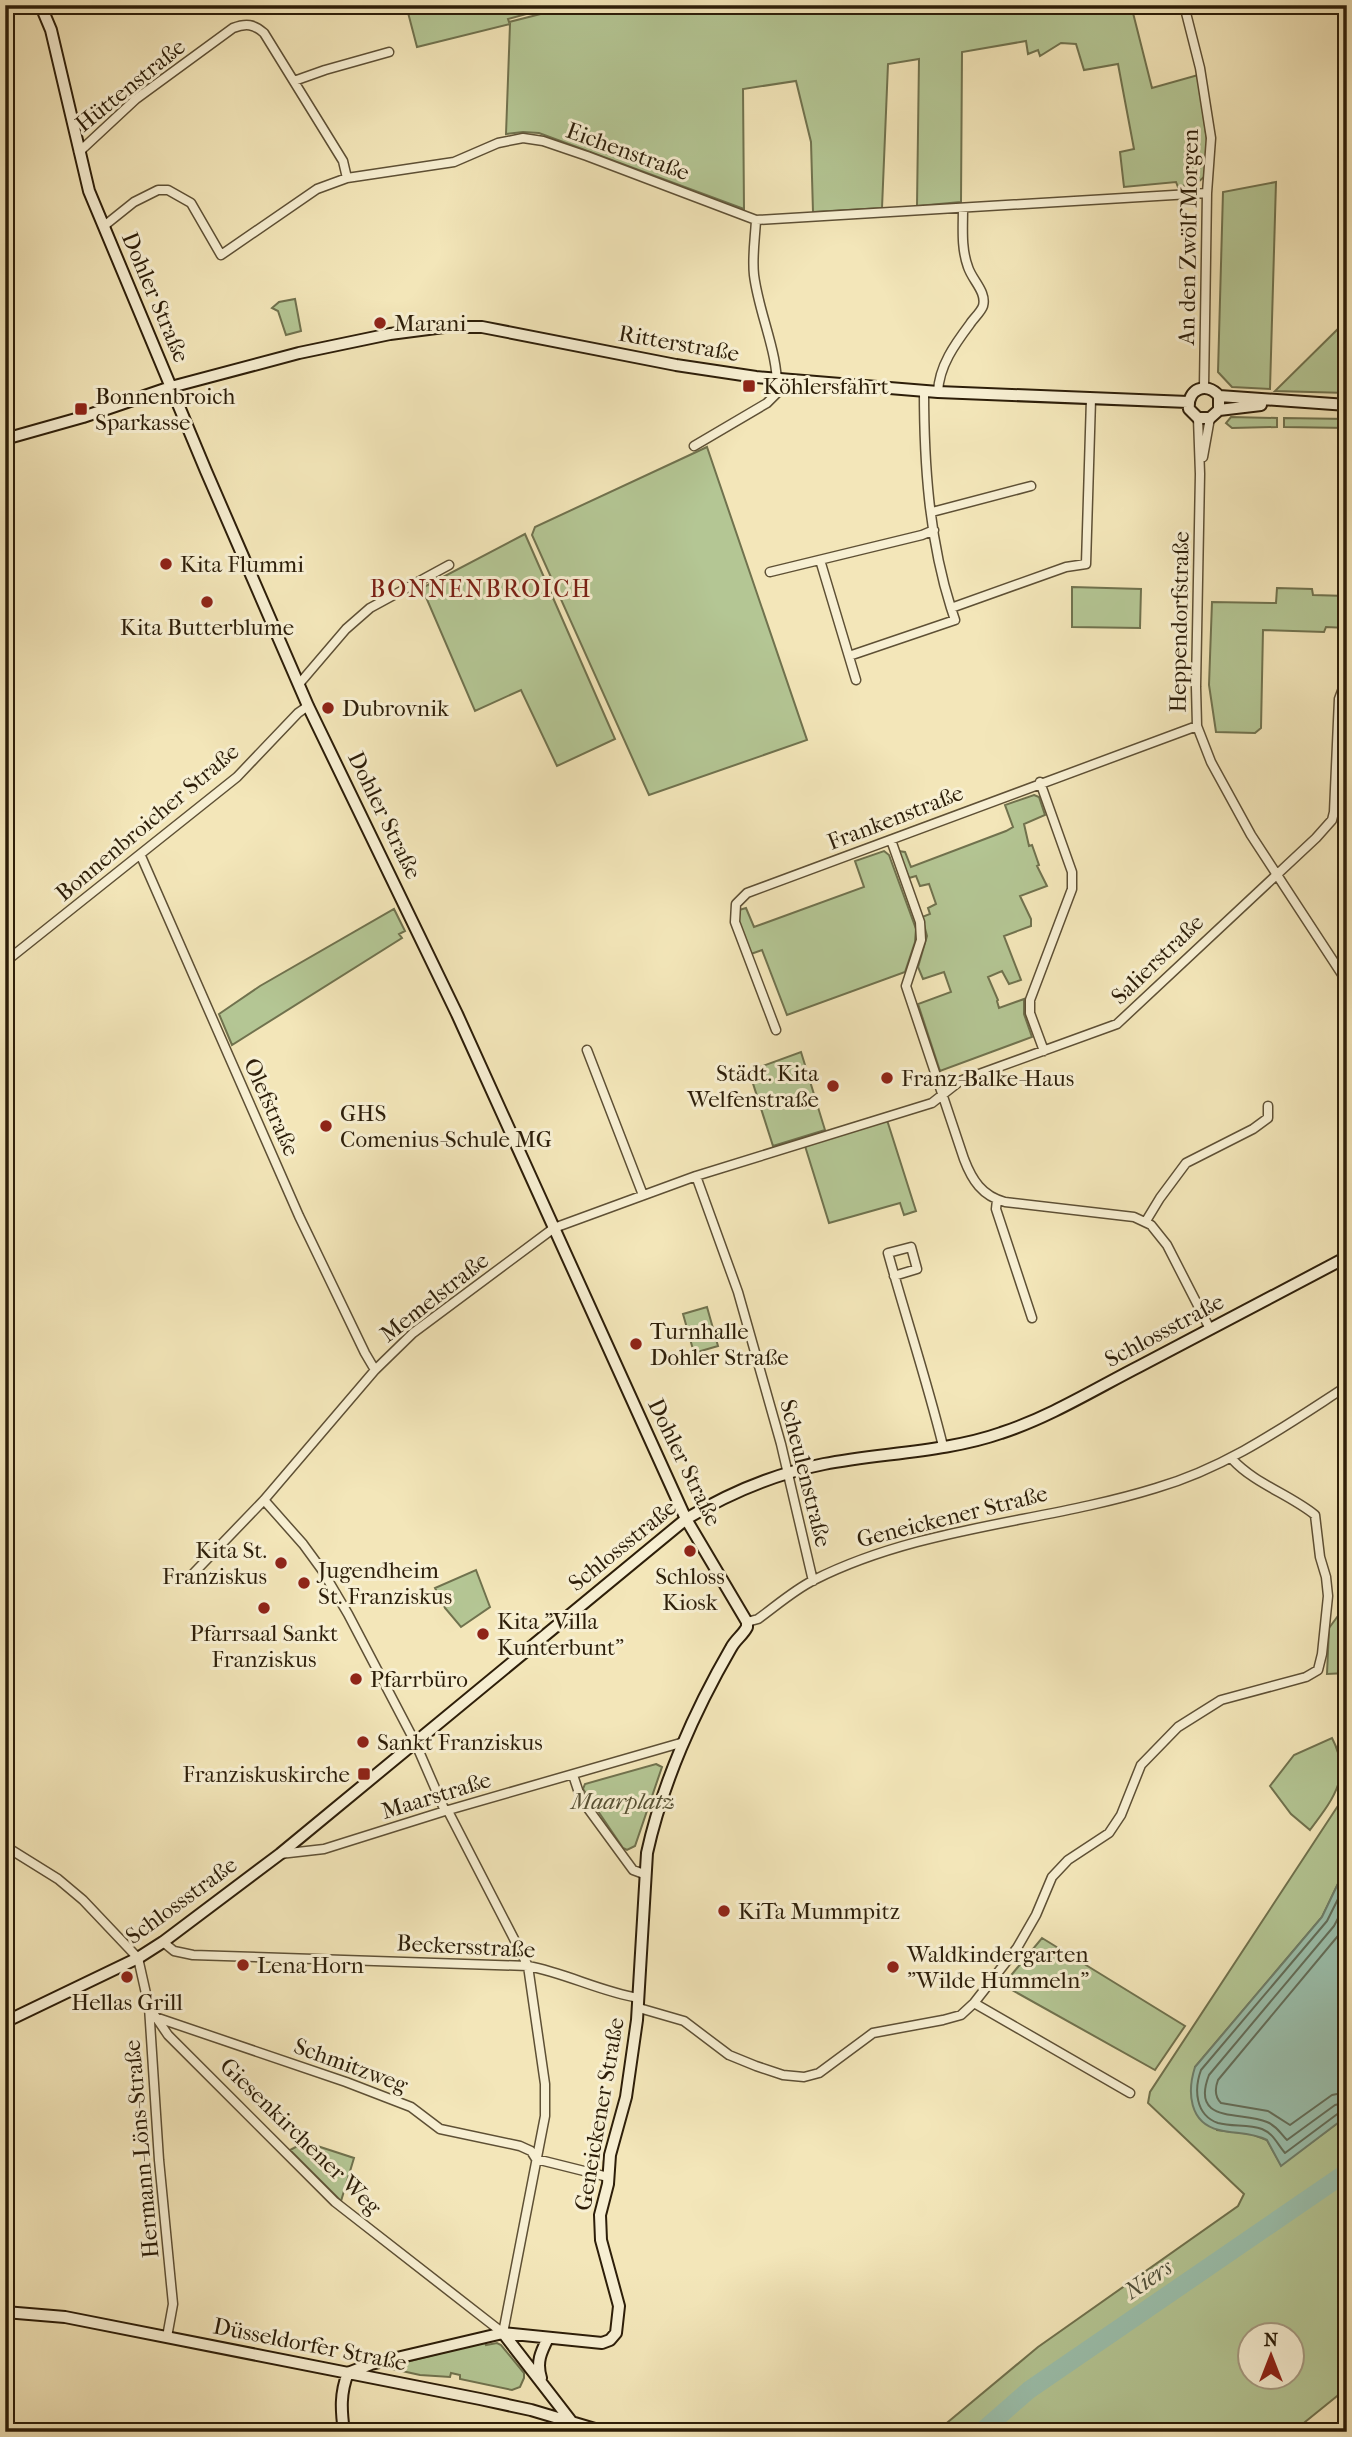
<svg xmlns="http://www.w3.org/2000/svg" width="1352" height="2437" font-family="'IM FELL French Canon',serif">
<rect width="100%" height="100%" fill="#f3e6b9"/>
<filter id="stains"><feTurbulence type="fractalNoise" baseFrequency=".00286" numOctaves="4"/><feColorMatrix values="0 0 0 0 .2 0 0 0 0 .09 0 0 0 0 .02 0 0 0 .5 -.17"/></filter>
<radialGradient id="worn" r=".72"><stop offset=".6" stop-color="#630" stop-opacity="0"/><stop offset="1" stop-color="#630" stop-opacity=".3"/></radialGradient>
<path fill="#b4c694" stroke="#70724e" stroke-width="2" fill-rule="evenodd" d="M406,5H559L508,19L509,22L576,5H1131L1152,88L1198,75L1208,148L1204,177L1198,182L1178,187L1176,182L1124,187L1120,152L1134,149L1118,64L1084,70L1076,44L1061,43L1040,56L1038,50L1028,54L1026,41L962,52L961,202L917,206L919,59L888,64L882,208L813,212L811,142L796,81L743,89L744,209L539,133L523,132L506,134L510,24L417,47Z
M1276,182L1270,389L1232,387L1218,372L1223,192Z
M295,299L301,331L286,335L278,311L272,308L279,302Z
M1347,320V393L1275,391Z
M1231,417L1277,418V427L1232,428L1226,423Z
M1284,418L1347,419V428L1284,427Z
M707,447L807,740L649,795L532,535L535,527Z
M525,534L615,739L557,766L521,690L475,711L422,588Z
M1072,587L1141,589L1140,628L1072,627Z
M1277,588L1312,589L1313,595L1347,596V628L1326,627L1324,632L1263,630L1261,728L1255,733L1216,732L1209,685L1212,602L1276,603Z
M1034,795L1039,797L1045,815L1024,824L1029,846L1032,845L1039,865L1037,866L1047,886L1020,896L1031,919V926L1004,936L1021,980L1009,984L1002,971L988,977L998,1000L997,1001L999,1008L1024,999V1014L1032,1037L940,1071L918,1004L951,992L944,972L923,979L918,967L927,936L922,917L930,914L928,908L936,904L929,884L920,886L916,876L909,878L898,851L905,852L911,867L1006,831L1013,827L1005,805Z
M884,851L889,855L916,929L915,942L905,972L787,1015L762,950L751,954L739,923V910L746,908L754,927L864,887L855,861Z
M394,909L405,931L399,934L402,938L232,1045L219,1014L260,986Z
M801,1052L825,1130L773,1146L749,1071Z
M887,1120L916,1211L904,1215L900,1203L829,1223L805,1146Z
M707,1307L718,1346L694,1353L683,1314Z
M476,1570L490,1607L461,1627L445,1608L435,1588Z
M1347,1571V1673L1327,1674L1329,1628L1346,1605L1340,1575Z
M1332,1738C1352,1776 1334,1798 1310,1830L1291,1814L1270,1786L1294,1755Z
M656,1764L662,1767L635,1846L627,1850L623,1848L583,1789L585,1784Z
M1347,1792V1865L1322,1917L1195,2067L1217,2130L1251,2134L1267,2140L1281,2165L1347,2116V2388L1305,2422L1310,2432H936L1038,2347L1238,2206L1244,2194L1148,2103L1150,2092ZM1250,2336H1292V2378H1250Z
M1042,1938L1185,2026L1155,2070L1003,1985Z
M305,2142L354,2158L341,2201L290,2150Z
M485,2342L486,2345L497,2343L501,2345L524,2373V2378L520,2387L512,2390L460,2379V2375L451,2373L450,2377L420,2375L393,2369L390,2366Z"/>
<path fill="#9bc0ad" stroke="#6f7f6b" stroke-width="2" d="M1347,1865V2116L1281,2166L1267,2140C1251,2132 1235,2134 1219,2130C1189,2123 1187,2092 1195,2067L1322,1917Z"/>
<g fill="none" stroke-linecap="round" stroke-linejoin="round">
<path stroke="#646f5b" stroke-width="2" d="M1347,1881L1327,1921L1201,2070C1194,2089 1195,2115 1218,2123C1232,2127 1248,2124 1262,2129C1274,2134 1277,2144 1285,2153L1340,2112L1347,2111
M1347,1901L1334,1926L1209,2075C1190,2124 1240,2111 1267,2122C1277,2126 1280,2133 1287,2140L1335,2105L1347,2102
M1347,1925L1218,2080C1215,2088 1215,2097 1221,2103L1268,2111L1290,2125L1332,2095L1347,2092"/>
<path stroke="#9bc0ad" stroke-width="18" d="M981,2432L1029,2390L1347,2172"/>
<g stroke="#5e5035" stroke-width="11">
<path id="street" d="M1184,5L1200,68L1211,138L1207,193L1204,387
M294,81L325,70L389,52
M79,152L136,99L233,28C246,23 254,24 264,33L343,161L347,178
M104,226L134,202L158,190H168L191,203L221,255L317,189L347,178L454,162L498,143L523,138L543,141L587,156L756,220L1207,193
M924,391C924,463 929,539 951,608L1066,567L1086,564L1091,399
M938,392C939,366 955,344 970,324C973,319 981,312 983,306C987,292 972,280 968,267C961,248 963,228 963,208
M1198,418L1200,474L1196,687L1197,726L1211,762L1251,835L1347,982
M694,446L767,403L777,393C779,353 759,315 754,275C752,257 755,239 756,220
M1203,457L1210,418
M932,512L1031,486
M820,560L856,680
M770,572L922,535L934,530
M849,656L955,620L951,608
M299,684L346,629L370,608L449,565
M1040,782L1072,872V889L1030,1000V1013L1044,1051
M891,840L920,922L921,940L906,986L964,1159C972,1180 982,1196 1005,1202L1134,1217L1151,1225L1167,1245L1210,1329
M141,856L299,1216L365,1353L375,1370
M5,962L237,777L298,713L308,706
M776,1030L735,922L736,904L747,893L1197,726
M587,1050L643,1195
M696,1176L738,1292L781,1444L813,1581
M997,1200L996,1209L1032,1318
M1146,1221L1160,1198L1186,1163L1253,1129L1268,1118V1106
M894,1276L917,1269L911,1247L888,1253C906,1318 927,1381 943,1446
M264,1500L303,1544L322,1570L348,1614L415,1742L445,1811
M188,1579L264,1500L375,1370L413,1333L554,1228L696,1176L932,1103L960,1081L1117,1024L1316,838L1332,820L1334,812L1339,699L1342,691L1347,687
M747,1622L758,1619C776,1606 794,1590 814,1580C921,1526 1043,1523 1156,1488C1228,1467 1285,1426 1347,1386
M573,1775L581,1799L633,1870L644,1874
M5,1846L58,1879L83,1900L138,1958L149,2007L159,2160L171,2284L173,2304L167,2337
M280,1854L324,1849L445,1811L684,1742
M163,1942L174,1951L193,1955L528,1966C566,1973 601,1992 639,1998
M974,2003L1130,2093
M149,2007L168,2035L335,2202L503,2333L545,2116V2084L528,1966L448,1811
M639,2008L684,2021L729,2055L756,2066L783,2075L804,2077L819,2073L873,2033L943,2020L961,2015L974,2003L1017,1948L1036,1915L1052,1877L1068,1860L1109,1833L1121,1815L1141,1765L1178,1727L1221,1700L1306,1677L1318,1670L1322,1654L1328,1596L1326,1577L1320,1557L1315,1515C1289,1494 1255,1484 1232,1459
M155,2017L346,2082L411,2107L440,2129L520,2146L531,2151L536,2159L608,2177"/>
</g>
<g stroke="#2d1e09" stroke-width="14">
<path id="secondary" d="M38,5L43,11L51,30L89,191L206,471L308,706L457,1014L686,1519L747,1622V1627C743,1635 735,1640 731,1648C695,1710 662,1784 647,1853L637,2020L626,2097L610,2155L608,2184L600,2215L601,2240L619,2306L616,2333L610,2340L602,2343L503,2333L371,2364L348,2373
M1219,396V410L1210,418H1198L1189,409C1187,389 1206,381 1219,396L1347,405
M1219,410L1261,405
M5,439L83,417L171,387L299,353L390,334L444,327H482L676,365L756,377L938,392L1188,402
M5,2022L138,1958L163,1942L280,1854L686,1519C729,1493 774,1474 824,1464C881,1453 947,1452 1001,1433C1050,1417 1095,1389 1140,1366C1209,1329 1278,1293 1347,1257
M5,2312L65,2317L480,2399L531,2410L605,2432
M503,2333L571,2421
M541,2378C536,2362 541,2352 548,2338
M344,2432C341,2410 340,2393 348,2373"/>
</g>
<use href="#street" stroke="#f7efd2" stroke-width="8"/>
<use href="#secondary" stroke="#f7efd2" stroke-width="10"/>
</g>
<g fill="#8f2418" stroke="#f7efd2" stroke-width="2.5">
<circle cx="380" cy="323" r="7"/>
<rect x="742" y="379" width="14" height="14" rx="3.5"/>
<rect x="74" y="402" width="14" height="14" rx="3.5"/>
<circle cx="166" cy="564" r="7"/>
<circle cx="207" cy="602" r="7"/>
<circle cx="328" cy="708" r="7"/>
<circle cx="887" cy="1078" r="7"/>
<circle cx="833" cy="1086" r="7"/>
<circle cx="326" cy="1126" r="7"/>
<circle cx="636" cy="1344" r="7"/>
<circle cx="690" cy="1551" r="7"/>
<circle cx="281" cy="1563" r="7"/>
<circle cx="304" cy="1583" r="7"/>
<circle cx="264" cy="1608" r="7"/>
<circle cx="483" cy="1634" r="7"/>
<circle cx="356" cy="1679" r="7"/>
<circle cx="363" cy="1742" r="7"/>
<rect x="357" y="1767" width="14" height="14" rx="3.5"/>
<circle cx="724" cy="1911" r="7"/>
<circle cx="243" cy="1965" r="7"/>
<circle cx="893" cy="1967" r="7"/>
<circle cx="127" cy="1977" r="7"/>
</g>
<g text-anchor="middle" stroke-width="6" stroke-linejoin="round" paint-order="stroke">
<g font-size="23" fill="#2d1e09" stroke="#f7efd2">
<text transform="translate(130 85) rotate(-39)" y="8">Hüttenstraße</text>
<text transform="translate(628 151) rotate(20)" y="8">Eichenstraße</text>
<text transform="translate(1188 237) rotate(-89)" y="8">An den Zwölf Morgen</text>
<text transform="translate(156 297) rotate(67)" y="8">Dohler Straße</text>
<text transform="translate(679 343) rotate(10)" y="8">Ritterstraße</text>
<text transform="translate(1179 622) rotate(-89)" y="8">Heppendorfstraße</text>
<text transform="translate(385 815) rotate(64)" y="8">Dohler Straße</text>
<text transform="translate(895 817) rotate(-21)" y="8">Frankenstraße</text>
<text transform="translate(147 822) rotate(-40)" y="8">Bonnenbroicher Straße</text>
<text transform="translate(1157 959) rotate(-44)" y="8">Salierstraße</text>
<text transform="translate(272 1107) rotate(66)" y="8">Olefstraße</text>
<text transform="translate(434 1297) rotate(-38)" y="8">Memelstraße</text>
<text transform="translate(1164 1330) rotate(-28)" y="8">Schlossstraße</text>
<text transform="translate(685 1462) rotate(64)" y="8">Dohler Straße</text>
<text transform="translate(806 1473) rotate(76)" y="8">Scheulenstraße</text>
<text transform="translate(952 1516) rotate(-14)" y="8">Geneickener Straße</text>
<text transform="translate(622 1545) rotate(-39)" y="8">Schlossstraße</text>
<text transform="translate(436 1795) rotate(-17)" y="8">Maarstraße</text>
<text transform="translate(181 1900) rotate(-36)" y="8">Schlossstraße</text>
<text transform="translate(466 1946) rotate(3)" y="8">Beckersstraße</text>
<text transform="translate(351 2065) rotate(20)" y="8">Schmitzweg</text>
<text transform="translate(599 2114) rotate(-80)" y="8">Geneickener Straße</text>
<text transform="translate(301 2136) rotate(44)" y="8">Giesenkirchener Weg</text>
<text transform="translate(141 2149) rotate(-95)" y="8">Hermann-Löns-Straße</text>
<text transform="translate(310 2344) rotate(11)" y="8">Düsseldorfer Straße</text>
</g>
<g font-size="23" fill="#2d1e09" stroke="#f7efd2" text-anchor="start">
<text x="394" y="331">Marani</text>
<text x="763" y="394">Köhlersfahrt</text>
<text x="95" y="404">Bonnenbroich<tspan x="95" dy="26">Sparkasse</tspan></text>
<text x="180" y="572">Kita Flummi</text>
<text x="207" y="635" text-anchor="middle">Kita Butterblume</text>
<text x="342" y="716">Dubrovnik</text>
<text x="819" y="1081" text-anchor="end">Städt. Kita<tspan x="819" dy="26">Welfenstraße</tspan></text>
<text x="901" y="1086">Franz-Balke-Haus</text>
<text x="340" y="1121">GHS<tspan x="340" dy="26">Comenius-Schule MG</tspan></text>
<text x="650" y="1339">Turnhalle<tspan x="650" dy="26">Dohler Straße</tspan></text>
<text x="267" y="1558" text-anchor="end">Kita St.<tspan x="267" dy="26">Franziskus</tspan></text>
<text x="318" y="1578">Jugendheim<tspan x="318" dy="26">St. Franziskus</tspan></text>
<text x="690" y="1584" text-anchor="middle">Schloss<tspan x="690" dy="26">Kiosk</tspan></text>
<text x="497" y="1629">Kita "Villa<tspan x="497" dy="26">Kunterbunt"</tspan></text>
<text x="264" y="1641" text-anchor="middle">Pfarrsaal Sankt<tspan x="264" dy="26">Franziskus</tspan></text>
<text x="370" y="1687">Pfarrbüro</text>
<text x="377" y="1750">Sankt Franziskus</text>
<text x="350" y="1782" text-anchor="end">Franziskuskirche</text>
<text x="738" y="1919">KiTa Mummpitz</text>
<text x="907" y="1962">Waldkindergarten<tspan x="907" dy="26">"Wilde Hummeln"</tspan></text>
<text x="257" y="1973">Lena Horn</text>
<text x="127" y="2010" text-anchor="middle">Hellas Grill</text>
</g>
<g font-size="23" font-style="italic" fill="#565033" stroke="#f7efd2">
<text x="623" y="1809">Maarplatz</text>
</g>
<g font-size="24" letter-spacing="2" fill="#7a1f14" stroke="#f7efd2">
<text x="481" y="597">BONNENBROICH</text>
</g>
<g font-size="24" font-style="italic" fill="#4e4f3a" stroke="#f7efd2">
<text transform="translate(1148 2279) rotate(-34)" y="8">Niers</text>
</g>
</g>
<rect width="1352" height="2437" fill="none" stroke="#f3e6b9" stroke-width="28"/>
<rect x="7" y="7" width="1338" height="2423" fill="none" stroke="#2d1e09" stroke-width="3.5"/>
<rect x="14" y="14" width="1324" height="2409" fill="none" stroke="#2d1e09" stroke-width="2"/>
<g transform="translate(1271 2356)"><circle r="33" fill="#f7efd2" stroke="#a69b82" stroke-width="2"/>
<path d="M0-5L12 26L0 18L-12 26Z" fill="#8f2418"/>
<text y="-10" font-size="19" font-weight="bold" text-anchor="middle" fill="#2d1e09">N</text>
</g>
<rect width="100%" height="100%" filter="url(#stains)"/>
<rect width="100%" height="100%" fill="url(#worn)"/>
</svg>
